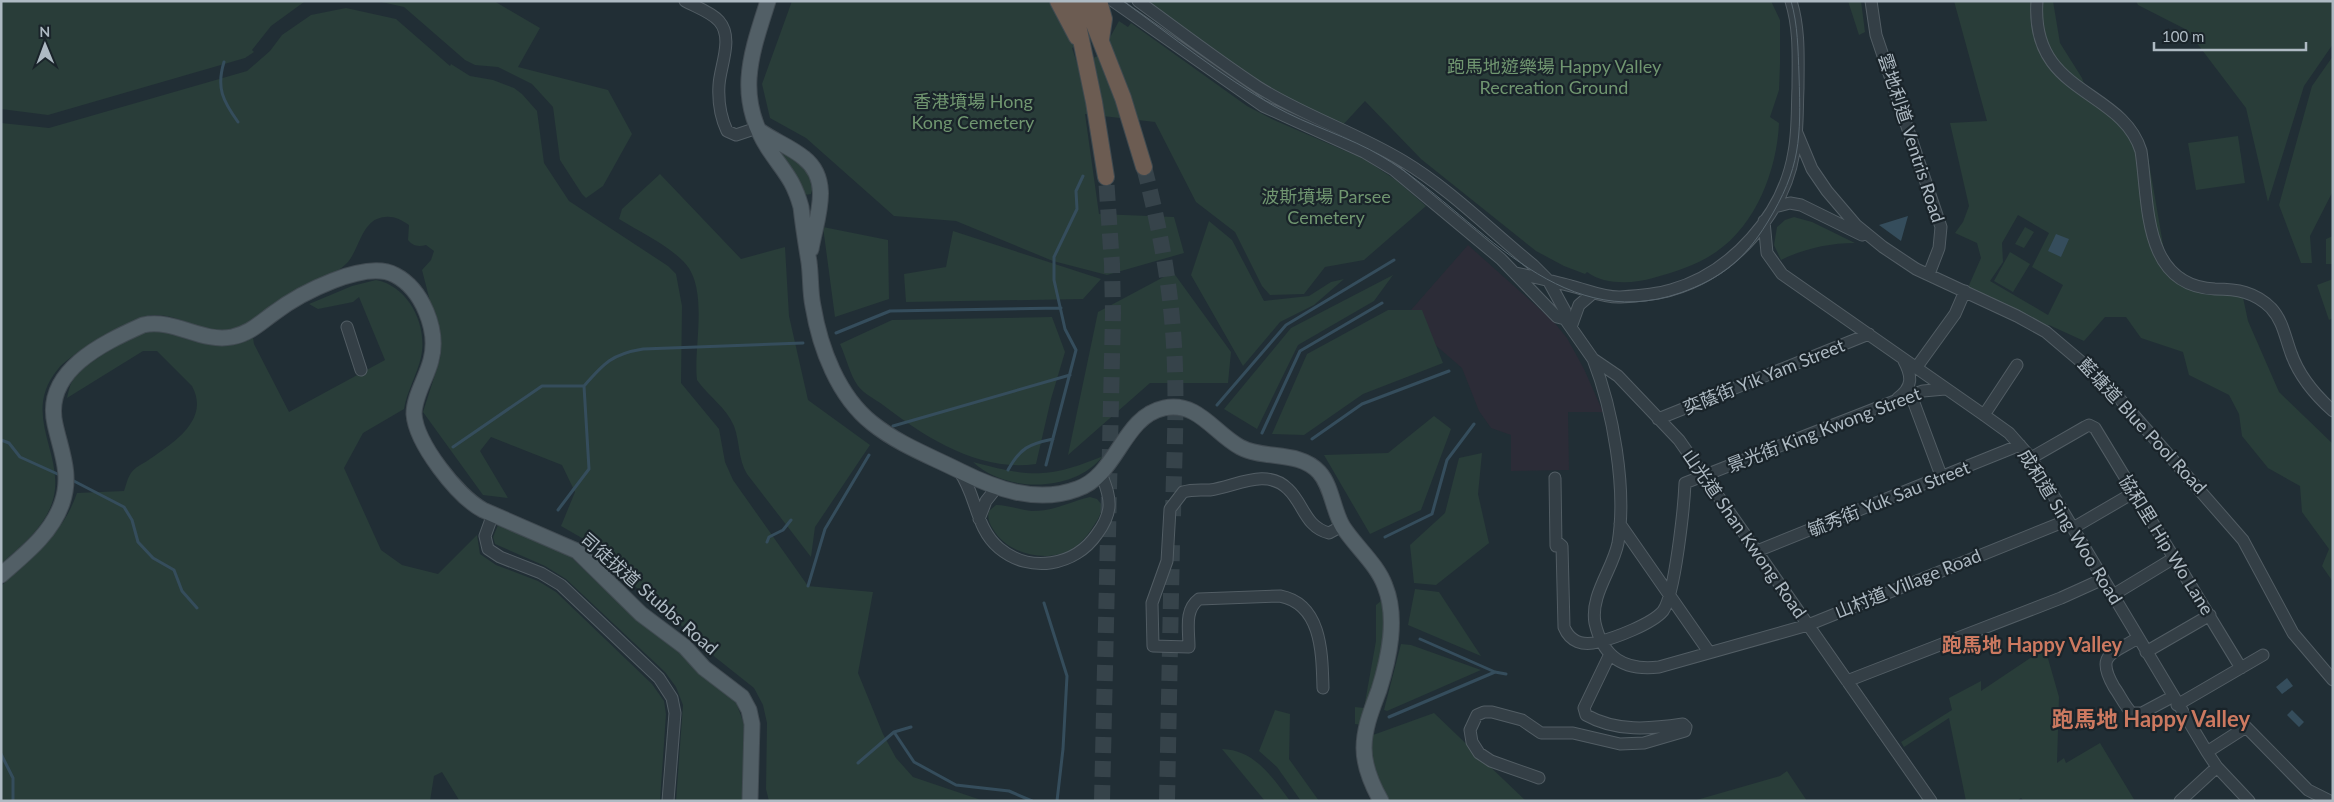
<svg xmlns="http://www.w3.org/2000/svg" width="2334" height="802" font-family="Lato,'Noto Sans TC',sans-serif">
<rect width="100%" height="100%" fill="#212e35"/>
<path fill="#2c2c37" d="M1468,245L1553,321L1567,338L1584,369L1603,412H1568L1569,470L1511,471V435L1491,428L1479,411L1462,368L1404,318Z"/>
<path fill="#293d39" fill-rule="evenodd" d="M1,1H310L304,2L271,26L252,50L254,52L245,58L48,115L1,109Z
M377,1H494L540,28L518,67L608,90L632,134L603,186L586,198L582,194L560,160L553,107L532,84L498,67L475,65L465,60L404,7Z
M792,1H1054L1076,46L1072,48L1078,66L1101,54L1119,21L1128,27L1131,23L1247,106L1274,120L1364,159L1396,180L1426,206L1364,260L1325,267L1304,294L1270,295L1262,286L1235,232L1196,202L1155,122L1085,114L1099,214L1174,217L1184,253L1107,275L1053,261L956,221L894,216L806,138L770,118L762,84Z
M1147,1H1771L1780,20V64L1779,90L1770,117L1779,123C1777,170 1756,225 1716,252C1697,265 1675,272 1653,278C1633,284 1604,285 1587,272L1585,274L1564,266L1536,251L1421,159L1365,101L1341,127C1271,95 1210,45 1147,1Z
M1848,1H1861L1865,32L1859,35Z
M1954,1H2053L2060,43L2082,78L2087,92L2148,157L2166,262L2207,287L2241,288L2248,321L2279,392L2333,444V582L2322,566L2329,549L2302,512L2300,486L2268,468L2242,436L2239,414L2229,395L2189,375L2183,352L2141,338L2126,317H2105L2084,341L2049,325L2045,330L1966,292L1981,258L1977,243L1955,233L1963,222L1969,206L1950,123L1987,121ZM2018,215L2049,233L2032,267L2063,285L2048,315L1990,281L2003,262L2002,243Z
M2136,1H2333V44L2304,86L2268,202L2246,108L2187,30L2138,5Z
M346,8L396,19L450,66L451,64L470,76L493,80L514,88L522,94L537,111L544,163L569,201L668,266L676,274L682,306L681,383L719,429L725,462L733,480L808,586L873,592L858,673L883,734L896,758L913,777L984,801H769L766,789L767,723L763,705L754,688L715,657L695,636L652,603L594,545L561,526L575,492L562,465L491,437L480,451L508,498L483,495L423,412L440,359L441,344L422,270L431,260L434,251L426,245C418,247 413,246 408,240L409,225C399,218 389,214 377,219C362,225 358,250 348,262C332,279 304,285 285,296C271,305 259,316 245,325C214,343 184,313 153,315C133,317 71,353 58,369C19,416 68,456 52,503C43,529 21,546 1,564V123L49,128L247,71L270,51L282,35L311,15Z
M2333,56V191L2310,236L2312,263H2301L2279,205L2312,86Z
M2238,136L2245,183L2196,190L2188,143Z
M781,151C796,160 806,168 814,183L811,194L805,195L791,168L779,153Z
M660,174L741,259L785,247L789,316L808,400L870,445L815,527L811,557L747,474C738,459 740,442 734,426C726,407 708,396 697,380C693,347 710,287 683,261C666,244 640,232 619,219L622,209Z
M1794,217L1812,222L1855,243C1829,243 1803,249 1781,260L1774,245L1777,227L1785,220Z
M1209,221L1232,240L1264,301L1309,296L1331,282L1344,279L1314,305L1280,322L1243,366L1191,275Z
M823,227L888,240L889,299L835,317Z
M2025,227L2034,232L2024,248L2015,244Z
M953,231L1101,279L1083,299L906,302L904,274L946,267Z
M2333,236V264H2326V239Z
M2010,252L2030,264L2013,292L1994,281Z
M1173,272L1231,352L1228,383H1150L1068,455L1098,312Z
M1393,275L1374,301L1298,345L1257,429L1224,409L1291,328Z
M2333,279V318L2329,320L2317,285Z
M376,280C409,286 428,326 421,357C417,375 407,391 404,409L363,433L344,468L381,550L402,565L438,574L477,535L480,554L496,565L538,581L556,592L652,684L664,701L666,714L660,801H463L459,800L442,772L434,776L430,801H1V586C32,558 63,534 77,493L124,491C126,485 128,477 131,473C134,468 142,464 147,461C171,444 211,421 192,386L157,351H143L67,398C69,390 70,383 75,377C84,364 138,331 153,331C163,330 174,335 183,338C208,346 229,348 253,338L254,344L289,412L385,360L359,297L353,302L318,309L309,304L352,286Z
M1388,310H1422L1443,363L1363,394L1304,435L1272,434L1307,354Z
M1052,317L1065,352L1051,399L1036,464C979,472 926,438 883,405C875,399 864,394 858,386C850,375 846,357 840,344L892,320Z
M1434,416L1451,429L1421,510L1370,534L1324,455L1388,453Z
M1482,453L1478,494L1489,543L1436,585L1414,583L1410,545L1445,513L1459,458Z
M1103,456C1074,493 1006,493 973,462C1029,477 1048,479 1103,456Z
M1090,497L1097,499L1102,505C1102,515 1096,522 1091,530C1086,537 1080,544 1072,549C1047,564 1007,554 993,529C989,523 987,517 989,511L996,505C1008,505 1020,510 1032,511C1055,511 1069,502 1090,497Z
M498,525L555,548L572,558L636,620L680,653L699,673L736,702L744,724L743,791L745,801H676L683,705L676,687L665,672L566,579L545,566L495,544L493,537Z
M1415,589L1439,592L1481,656L1408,625Z
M1382,600H1384V654L1363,725L1355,724V707L1364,708L1376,641V605Z
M1401,644L1411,645L1481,670L1387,711L1384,710Z
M2045,648L2059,697L2057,763L2064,758L2066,763L2100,743L2135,801H2024L2021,798L2017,801H1966L1949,718L1904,747L1901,742L1952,710L1949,698L1981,681V691Z
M1275,710L1290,714L1289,759L1319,801H1301L1277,767L1259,751Z
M1434,713L1526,801H1385C1374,782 1367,757 1373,735Z
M1222,749C1255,750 1272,777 1290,801H1265Z
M1787,771L1807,801H1693L1780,776Z"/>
<path fill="#354d5c" d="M1908,216L1901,241L1879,225Z
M2056,234L2069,239L2061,257L2048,251Z
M2287,678L2293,686L2282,694L2276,687Z
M2292,710L2304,722L2299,727L2287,715Z"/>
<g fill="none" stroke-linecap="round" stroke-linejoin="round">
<path stroke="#354d5c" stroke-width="3" d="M224,62C216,88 223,101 238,122
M836,333L890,311L1061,308
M1217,405L1286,325L1394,260
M893,426L1070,375
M1262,433L1300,351L1382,303
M1312,439L1362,404L1449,371
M1,440L9,443L20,457L62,476
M453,447L542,386H584C604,363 612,354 643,349L803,343
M1046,465L1076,350L1065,329L1054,280V257L1077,209L1076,191L1083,176
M1008,470C1020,448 1029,444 1053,439
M70,479L124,507L132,520L138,542L153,558L174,570L182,591L197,608
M558,510L589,469L584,386
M1385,537L1432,514L1447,460L1474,424
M767,542L769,537L783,530L791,520
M808,586L825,529L869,455
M1044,603L1067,676L1063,749L1057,801
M1420,639L1495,672L1506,674
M1389,717L1495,672
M894,732L914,762L956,785L1009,791L1032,801
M1,754L13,778V801
M858,763L894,732L911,727"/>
<path stroke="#36434a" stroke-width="16" stroke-dasharray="16 8" stroke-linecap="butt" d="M1144,167C1158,221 1169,275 1173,331C1178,393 1174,455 1173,517
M1102,801L1113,313L1112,264L1106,177
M1167,801L1172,544"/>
<g stroke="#525d64" stroke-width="13">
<path id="minor" d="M685,1C696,7 711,12 719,21C734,38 720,66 719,85C718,101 720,116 727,131L736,135L757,128
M1113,1L1263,106L1364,152L1394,170L1501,259L1557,317L1565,319
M1138,1C1178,30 1217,60 1258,87C1304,116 1357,133 1403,161C1450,189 1491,231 1533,265L1548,280L1565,311V319L1593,359L1618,376L1679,440L1931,801
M1871,1L1876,35L1941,227L1939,248L1929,274
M2037,1C2030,95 2122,88 2141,151C2149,203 2142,286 2215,289C2237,289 2255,292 2271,308C2283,321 2285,337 2291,353C2299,376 2315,395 2333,411
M1797,133L1812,169L1827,191L1856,225L1883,247L1916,269L2017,316L2046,332L2105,382L2243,540L2293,633L2333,680
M1774,207L1790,203L1801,205L1862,235
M1764,221L1767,253L1782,274L1984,415L2009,433L2031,458L2207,752L2217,767L2249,801
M1516,273C1534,277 1553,281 1571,286C1587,290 1602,297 1619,297C1636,296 1655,295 1671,290C1732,273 1784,214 1794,152C1798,131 1797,109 1798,88C1798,59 1800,30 1791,1
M347,327L361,370
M1571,327L1579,305L1593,293
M1593,359C1613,410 1627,489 1618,543C1613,569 1590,595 1595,623C1603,658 1625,671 1659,667L1808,625L2068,520
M1916,368L1955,314L1965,291
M1911,395L1942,478
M1898,398C1913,387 1912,376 1904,361
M1984,415L2017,365
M1658,419L1869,334
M2031,458L2085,427L2089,425L2095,428L2241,668
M959,471C977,495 975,528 999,548C1030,574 1075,566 1097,534C1103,526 1108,517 1109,507C1110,495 1105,484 1101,473
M1555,478L1556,546
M493,514L485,536L488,549L500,557L541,573L561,585L659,678L672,698L675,713L668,801
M979,519L986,501L997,487
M1620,524L1709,652
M2073,528L2133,493
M1556,541L1562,546L1564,627C1570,642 1583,646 1598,642C1615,638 1652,624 1663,611C1675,595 1684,506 1685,483L1897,400L1923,391L1945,389
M1757,551L2020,445
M2113,595L2174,558
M2138,638C2112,654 2095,654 2114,687C2120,695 2125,707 2132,713H2142L2172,697
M2146,652L2210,615
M1847,681L2061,598L2103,579
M1323,688C1322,653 1322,604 1280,596L1199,599C1184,610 1189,630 1189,647L1153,646L1152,603L1167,561L1170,509L1183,492C1192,489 1200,490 1210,490C1235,487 1266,467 1288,489C1304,504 1305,527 1329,533L1342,526
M2177,705L2263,655
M2207,752L2246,727L2308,790L2330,801
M1539,778L1491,761L1479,753L1472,742L1470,730L1477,715L1484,712H1492L1522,720L1541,733H1573L1620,744L1644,743L1685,731L1686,727L1683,724C1650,729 1616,732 1586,715L1584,708L1610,654
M2180,801L2217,767"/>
</g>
<g stroke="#414b52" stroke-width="17">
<path id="major" d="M768,1C751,54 735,96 768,148C783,171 793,178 801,207C803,225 806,244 809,262C811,277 810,292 813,306C820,348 838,396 872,423C898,444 930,456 960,471C996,489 1037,504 1077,489C1118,475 1122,417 1164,408C1198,401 1214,433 1240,447C1264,460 1299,450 1319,472C1332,486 1333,511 1343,527C1356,547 1377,564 1385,586C1398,618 1389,658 1379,690C1372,709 1364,728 1364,748C1364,767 1372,785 1381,801
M760,131C774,141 791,147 804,158C833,181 816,219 811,249
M1,575C25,554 52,533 62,503C72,474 61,452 55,424C43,371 103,343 143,325C174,318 201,343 232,337C249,334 260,323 274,313C299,294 365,259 395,275C422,289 439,330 431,360C427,377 414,396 414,414C416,443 457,496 483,510L577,551L641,614L685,647L704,668L742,697L749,710L752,724L750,801"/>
</g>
<g stroke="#3f4a50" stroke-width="18">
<path id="highway" d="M1058,1L1077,37
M1073,1L1094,102L1106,177
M1085,1L1123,98L1144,167
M1099,1L1104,19L1101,39"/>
</g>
<use href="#minor" stroke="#343f46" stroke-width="11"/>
<use href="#major" stroke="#525f66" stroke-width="15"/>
<use href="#highway" stroke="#6c5c52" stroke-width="16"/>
<path stroke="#58666f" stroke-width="1" d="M1123,1C1172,36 1221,76 1274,106C1309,126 1348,136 1383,157C1476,213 1555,336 1680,293C1722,278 1744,260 1767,223C1801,168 1801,138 1799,75C1798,50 1798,25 1791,1"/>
</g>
<g text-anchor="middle" stroke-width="4.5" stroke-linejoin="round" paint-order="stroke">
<g font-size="18" fill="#709670" stroke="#1a242a">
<text x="1554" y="73">跑馬地遊樂場 Happy Valley<tspan x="1554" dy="21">Recreation Ground</tspan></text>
<text x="973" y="108">香港墳場 Hong<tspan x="973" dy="21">Kong Cemetery</tspan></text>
<text x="1326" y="203">波斯墳場 Parsee<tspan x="1326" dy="21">Cemetery</tspan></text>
</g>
<g font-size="18" fill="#aebac3" stroke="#1a242a">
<text transform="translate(1911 138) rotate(72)" y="6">雲地利道 Ventris Road</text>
<text transform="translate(1764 377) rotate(-22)" y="6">奕蔭街 Yik Yam Street</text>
<text transform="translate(2142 426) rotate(47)" y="6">藍塘道 Blue Pool Road</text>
<text transform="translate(1824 430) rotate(-21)" y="6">景光街 King Kwong Street</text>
<text transform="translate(1889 499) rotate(-22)" y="6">毓秀街 Yuk Sau Street</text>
<text transform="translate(2070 527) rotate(58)" y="6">成和道 Sing Woo Road</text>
<text transform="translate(1744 534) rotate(55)" y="6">山光道 Shan Kwong Road</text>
<text transform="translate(2166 545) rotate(58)" y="6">協和里 Hip Wo Lane</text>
<text transform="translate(1908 584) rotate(-22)" y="6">山村道 Village Road</text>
<text transform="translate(649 594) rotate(41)" y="6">司徒拔道 Stubbs Road</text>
</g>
<g font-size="20" font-weight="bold" fill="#cc7960" stroke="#1a242a">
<text x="2032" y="652">跑馬地 Happy Valley</text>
</g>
<g font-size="22" font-weight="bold" fill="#cc7960" stroke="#1a242a">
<text x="2151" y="727">跑馬地 Happy Valley</text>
</g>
</g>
<rect width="2334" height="802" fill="none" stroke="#aebac3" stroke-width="5"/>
<g transform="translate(45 45) rotate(359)" stroke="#1a242a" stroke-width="4" paint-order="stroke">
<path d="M0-4L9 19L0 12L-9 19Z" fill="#aebac3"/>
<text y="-8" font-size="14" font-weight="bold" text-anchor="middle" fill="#aebac3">N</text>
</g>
<path d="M2154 42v8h152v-8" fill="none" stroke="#aebac3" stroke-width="2.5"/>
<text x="2162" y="42" font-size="15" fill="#aebac3" stroke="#1a242a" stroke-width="4" paint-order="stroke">100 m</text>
</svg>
